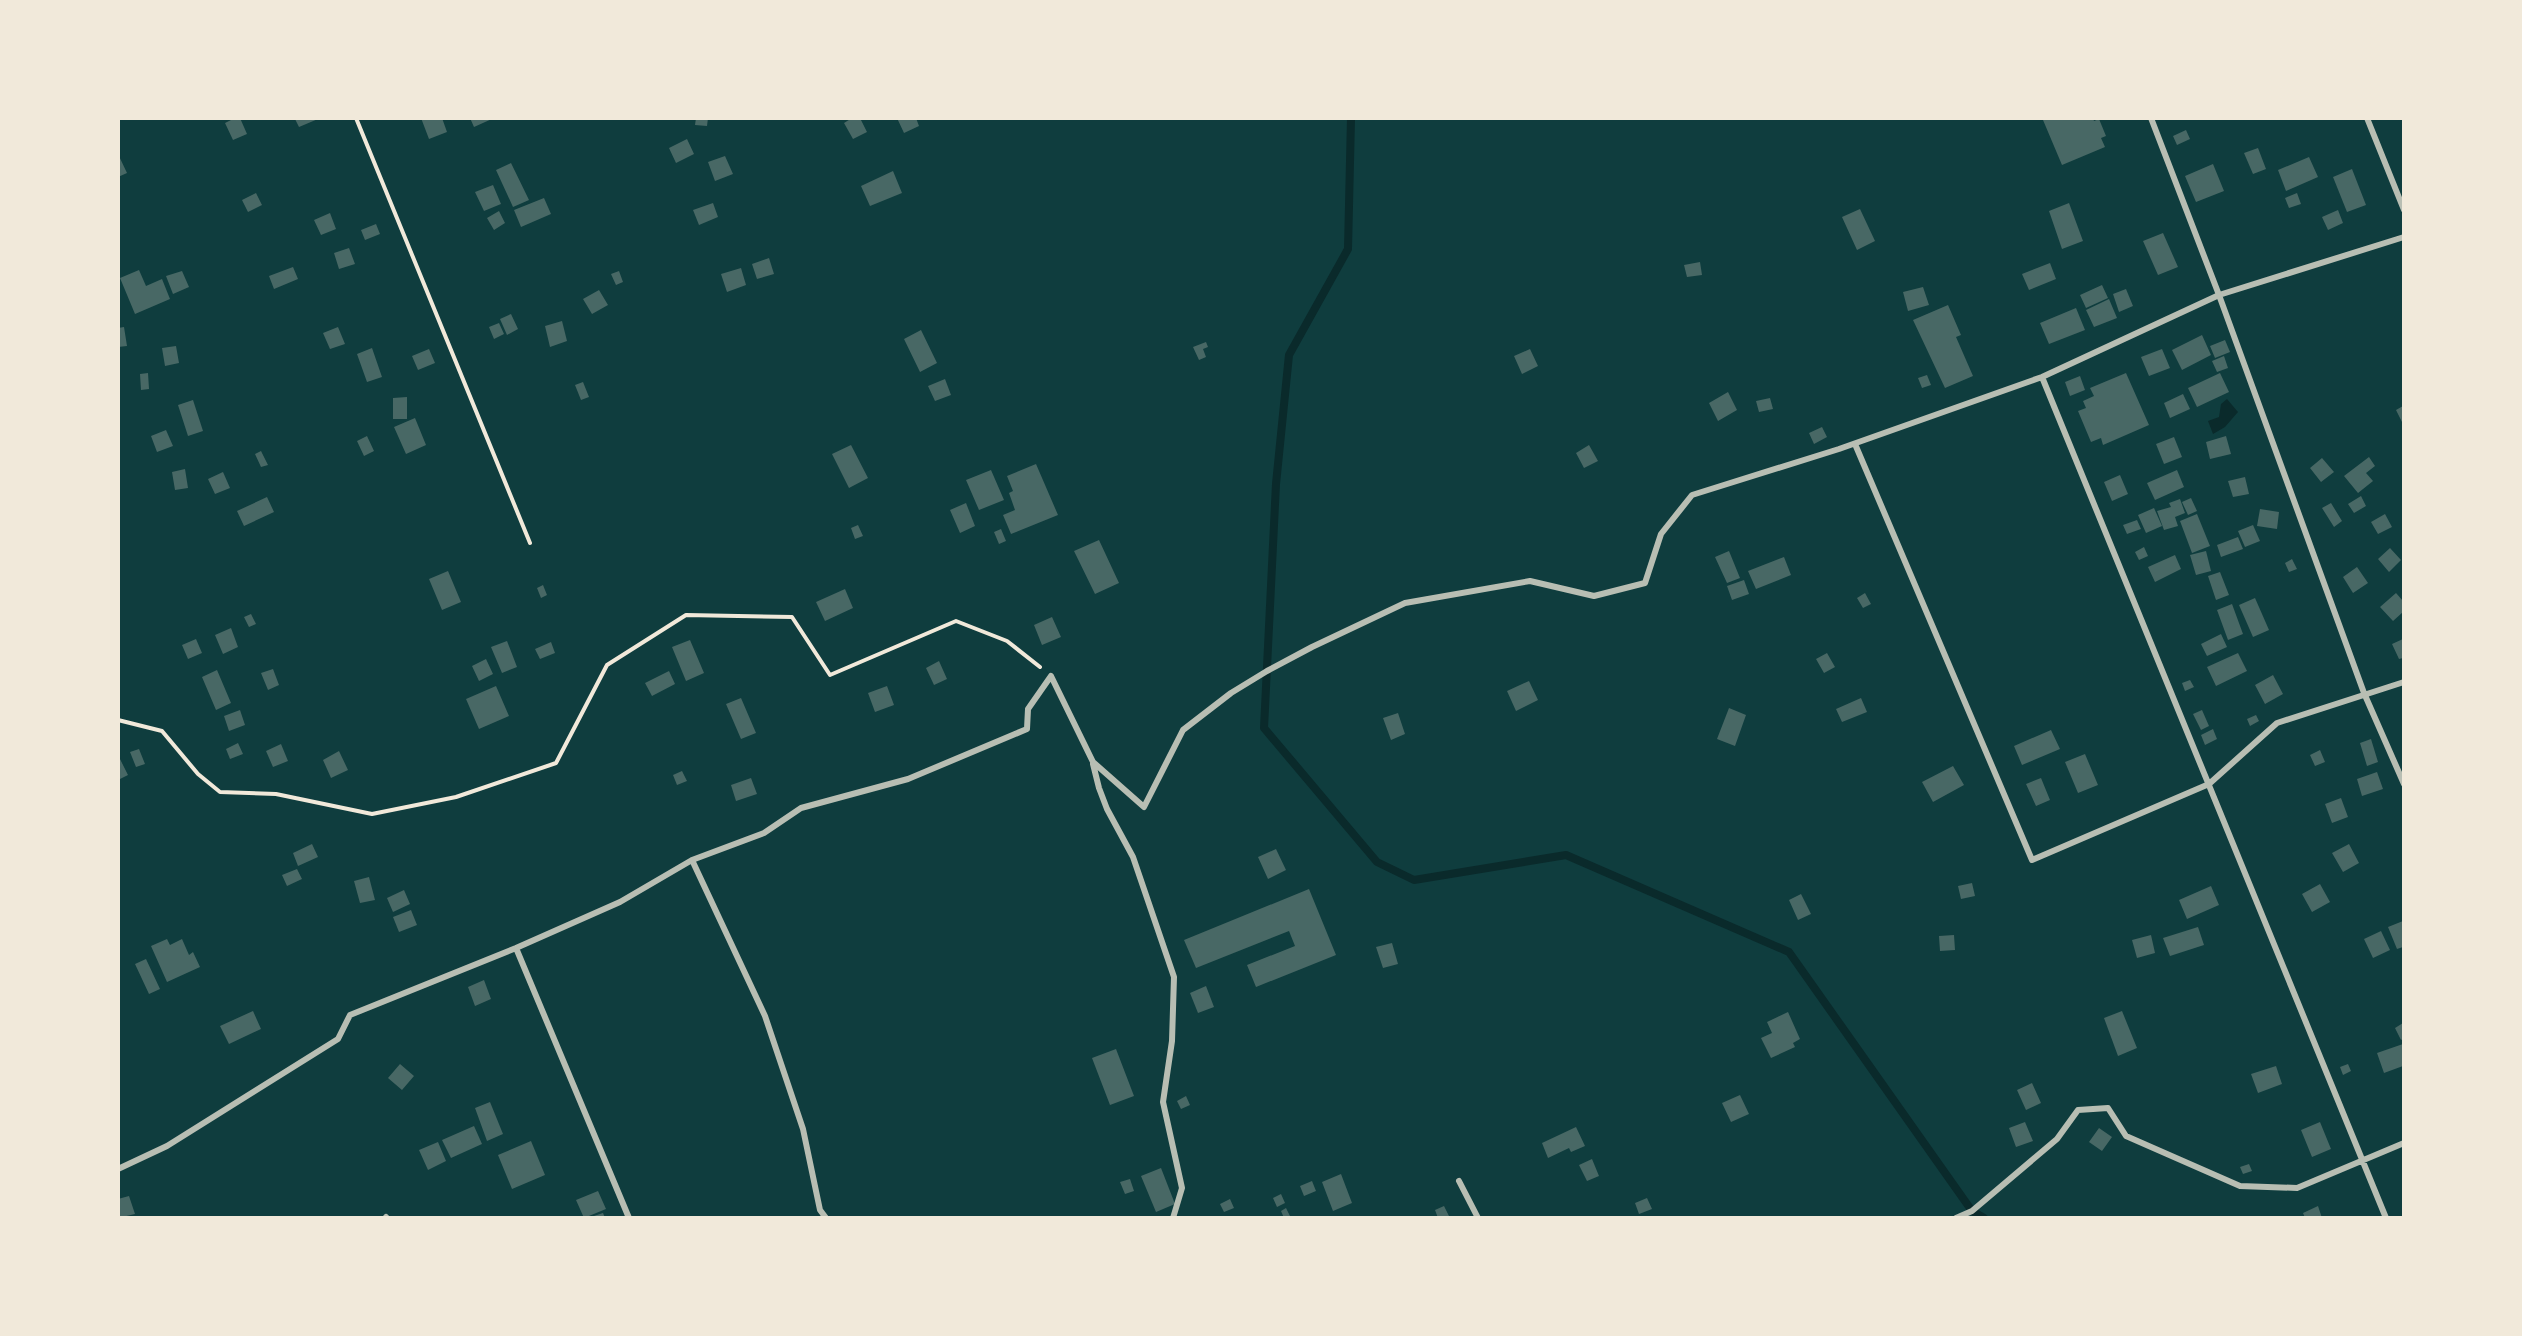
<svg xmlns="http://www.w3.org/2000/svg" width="2522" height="1336" font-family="Jost,sans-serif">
<rect width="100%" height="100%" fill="#0f3d3e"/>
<path fill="#0a2a2b" d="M2227,399L2238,412L2225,427L2213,434L2208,421L2219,417L2221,404Z"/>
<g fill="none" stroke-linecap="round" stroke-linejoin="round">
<path stroke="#0a2a2b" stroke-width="8" d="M1351,118L1348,249L1289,355L1276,484L1264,728L1377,862L1414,880L1566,855L1789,952L1972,1211L1984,1218"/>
</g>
<path fill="#486865" d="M235,118H240L247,134L233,140L225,123Z
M421,118H442L447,132L429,139Z
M470,118H494L474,127Z
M696,118H708L707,126L695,125Z
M852,118H860L867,132L853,139L844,123Z
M897,118H916L919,126L904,133Z
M2093,118L2094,121L2099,119L2106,136L2101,138L2105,147L2062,165L2043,120Z
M295,119H318L299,127Z
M2186,130L2190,139L2177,145L2173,136Z
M687,139L694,154L676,163L669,148Z
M2258,148L2266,169L2253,174L2244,153Z
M118,154L127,173L118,177Z
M725,156L733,174L715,181L708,162Z
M2309,157L2318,177L2286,191L2278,170Z
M511,163L529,200L513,207L496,170Z
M2213,164L2224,191L2196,202L2185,176Z
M2352,169L2366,205L2347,212L2333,177Z
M893,171L902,193L870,206L861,186Z
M493,185L501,204L484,211L475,192Z
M256,193L262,205L248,212L242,200Z
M2297,193L2301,204L2289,208L2285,198Z
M544,198L551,214L521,227L514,210Z
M713,203L718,217L699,225L693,210Z
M2069,203L2083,241L2062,249L2049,211Z
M1860,209L1875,241L1857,250L1842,217Z
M2338,210L2343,223L2328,230L2322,217Z
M499,211L505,223L494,230L487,218Z
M330,213L336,229L321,235L314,220Z
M376,224L380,234L365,240L361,230Z
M2163,233L2178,267L2158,275L2143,241Z
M349,248L355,264L339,269L334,253Z
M769,258L774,274L757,279L752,264Z
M1700,262L1702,275L1687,277L1684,265Z
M2050,263L2056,279L2029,290L2022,274Z
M293,267L298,279L274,289L269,276Z
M741,268L746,285L727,292L721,274Z
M139,270L146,286L162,279L170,299L135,314L120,278Z
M182,271L189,287L173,294L166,276Z
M619,271L623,282L616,285L611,274Z
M2102,285L2108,298L2086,308L2080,295Z
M1923,287L1929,305L1908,311L1903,292Z
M2126,289L2133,306L2119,312L2113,294Z
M599,290L608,305L592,314L583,299Z
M2109,299L2117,318L2094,327L2086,310Z
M1948,305L1961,335L1956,337L1973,376L1945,388L1913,320Z
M2076,308L2085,330L2049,344L2040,323Z
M511,314L518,329L507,335L500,319Z
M562,321L567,341L550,347L545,326Z
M499,323L504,334L494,339L489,327Z
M124,327L127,346L118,347V328Z
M338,327L345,344L330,349L323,333Z
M921,330L937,363L920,372L904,339Z
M2202,335L2211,355L2182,370L2172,350Z
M2225,340L2230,352L2215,358L2210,346Z
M1206,342L1208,347L1203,349L1206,357L1199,360L1193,347Z
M176,346L179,363L165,366L162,348Z
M372,348L382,377L367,382L357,354Z
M429,349L435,363L418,370L412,356Z
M1530,349L1538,366L1522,374L1514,356Z
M2162,349L2170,368L2149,376L2141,357Z
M2224,356L2228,368L2217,372L2212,361Z
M148,373L149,389L141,390L140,374Z
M2126,373L2149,425L2103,445L2101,438L2091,442L2078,411L2086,408L2083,401L2094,396L2090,388Z
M2220,373L2229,392L2197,407L2188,388Z
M1927,375L1931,385L1922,388L1918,378Z
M2080,376L2085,390L2070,396L2065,382Z
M945,379L951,395L935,401L928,386Z
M583,382L589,397L581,400L575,385Z
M1728,392L1737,410L1718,421L1709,403Z
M2183,394L2190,409L2170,418L2164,403Z
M407,397V419H393V398Z
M1770,398L1773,409L1759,412L1756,401Z
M193,400L203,431L188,436L178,405Z
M2403,406V424L2396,410Z
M415,418L426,445L406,454L394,427Z
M1822,427L1827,437L1814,444L1809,433Z
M166,430L173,446L157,452L151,436Z
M367,436L374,451L364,456L357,441Z
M2226,436L2231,454L2210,459L2206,442Z
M2174,437L2182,457L2164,464L2156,444Z
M851,445L868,478L849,488L832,454Z
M1589,445L1598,461L1584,468L1576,453Z
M261,451L268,465L261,467L255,454Z
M2369,457L2375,466L2366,473L2373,481L2358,493L2344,476Z
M2322,458L2334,472L2321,482L2310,468Z
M1036,464L1058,515L1011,534L1003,515L1015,510L1009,493L1013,491L1007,476Z
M185,469L188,488L175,490L172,472Z
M991,470L1004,500L979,510L966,480Z
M2177,470L2184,487L2155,500L2147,483Z
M223,472L230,488L215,494L208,479Z
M2120,475L2128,494L2112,501L2104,482Z
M2245,477L2249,494L2233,497L2228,481Z
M2361,496L2366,506L2354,513L2348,504Z
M267,497L274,512L244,526L237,511Z
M2191,498L2197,511L2188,515L2182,502Z
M2180,499L2185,513L2175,517L2178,526L2164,530L2157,511L2171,507L2169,503Z
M966,503L975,526L960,533L950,510Z
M2331,503L2342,521L2334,527L2322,508Z
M2154,508L2162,526L2146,533L2138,515Z
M2260,509L2279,512L2277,529L2257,526Z
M2197,514L2210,546L2192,553L2180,521Z
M2385,514L2392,527L2378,534L2371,522Z
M2137,520L2141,529L2127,534L2123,525Z
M858,525L863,536L855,539L851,528Z
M2253,525L2260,541L2245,547L2238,531Z
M1001,529L1006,541L999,544L994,532Z
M2238,537L2243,549L2221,557L2217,545Z
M1099,540L1119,583L1095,594L1074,551Z
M2144,547L2148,556L2139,560L2135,552Z
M2390,548L2401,560L2389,572L2378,559Z
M1729,551L1740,578L1727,583L1715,557Z
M2206,551L2211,571L2196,575L2190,555Z
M2175,555L2181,569L2155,582L2148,567Z
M1784,557L1791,575L1756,589L1748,571Z
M2292,559L2297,569L2289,572L2285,563Z
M2357,567L2368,583L2353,593L2343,577Z
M448,571L461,602L442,610L429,579Z
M2220,572L2229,595L2216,600L2208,576Z
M1744,580L1749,594L1732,600L1727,586Z
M543,585L547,595L541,598L537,588Z
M845,589L853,608L825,621L816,602Z
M1865,593L1871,604L1863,608L1857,598Z
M2396,593L2403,601V612L2393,621L2380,607Z
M2255,598L2269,630L2253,637L2239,605Z
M2232,604L2243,634L2228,640L2217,610Z
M251,614L256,624L249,627L244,617Z
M1052,617L1061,637L1042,645L1034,625Z
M231,628L238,647L223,654L215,635Z
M2221,634L2227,647L2207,656L2201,644Z
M196,639L202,653L188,659L182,645Z
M2403,639V658L2399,659L2392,644Z
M690,640L704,673L686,681L672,647Z
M507,641L517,667L502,673L491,647Z
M551,642L555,653L540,659L535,649Z
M1827,653L1835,667L1824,673L1816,659Z
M2238,653L2247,671L2216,686L2207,667Z
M486,659L493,674L479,681L472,666Z
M939,661L947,679L934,685L926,668Z
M273,669L279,685L268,690L261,673Z
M217,670L231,703L216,710L202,677Z
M669,671L675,684L652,696L645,683Z
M2273,675L2283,694L2265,704L2255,685Z
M2190,680L2194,687L2185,691L2182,683Z
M1529,681L1538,700L1516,711L1507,691Z
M496,686L509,716L479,729L466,699Z
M887,686L894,705L875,712L868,693Z
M741,698L756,733L741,739L726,704Z
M1861,698L1867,712L1842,722L1836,709Z
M1729,708L1746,715L1735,746L1717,739Z
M240,710L245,725L229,731L224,716Z
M2202,710L2209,726L2201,730L2193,714Z
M1398,713L1405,734L1391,740L1383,718Z
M2256,715L2259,721L2250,726L2247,719Z
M2213,729L2217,739L2205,745L2201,735Z
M2051,730L2060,749L2022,765L2014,746Z
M2371,739L2378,762L2367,766L2360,743Z
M238,743L243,754L230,759L226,749Z
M281,744L288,761L273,767L266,751Z
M139,749L145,764L136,767L130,752Z
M2320,750L2325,762L2315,766L2310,755Z
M339,751L348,770L331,778L323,760Z
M2085,754L2098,785L2078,793L2065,762Z
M118,755L128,775L118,780Z
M1953,766L1964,785L1933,802L1922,782Z
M682,771L687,781L677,785L673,775Z
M2377,772L2383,789L2362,796L2357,779Z
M751,778L757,794L736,801L731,785Z
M2041,778L2050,800L2036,806L2026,784Z
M2341,798L2348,817L2332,823L2325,804Z
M312,844L318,857L298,866L293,853Z
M2349,844L2359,863L2343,872L2332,853Z
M1276,849L1286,870L1268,879L1258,857Z
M297,869L302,879L287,886L282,875Z
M369,877L375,900L360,903L354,881Z
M1972,883L1975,896L1961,899L1958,886Z
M2320,884L2330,902L2312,912L2302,894Z
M2211,886L2219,905L2187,919L2179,900Z
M1309,889L1336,955L1256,987L1247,965L1295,946L1289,931L1196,968L1184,940Z
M404,890L410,904L393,912L387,898Z
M1801,894L1811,914L1798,920L1789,900Z
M411,910L417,925L399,932L393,917Z
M2403,921V947L2397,949L2388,927Z
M2198,927L2204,945L2170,956L2163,938Z
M2381,931L2390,950L2373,958L2364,939Z
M1954,935L1955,950L1940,951L1939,936Z
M2151,935L2155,953L2137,958L2132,940Z
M167,939L170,945L182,939L189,955L193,952L200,967L167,982L151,946Z
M1392,943L1398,964L1383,968L1376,947Z
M146,959L160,989L149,994L135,964Z
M484,980L491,999L475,1006L468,987Z
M1206,986L1214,1007L1198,1013L1190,993Z
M253,1011L261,1029L229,1044L220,1026Z
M2122,1011L2137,1048L2118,1056L2104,1018Z
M1788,1012L1800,1039L1793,1043L1795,1047L1771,1058L1761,1038L1772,1033L1767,1022Z
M2403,1023V1039L2401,1040L2395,1028Z
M2403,1044V1066L2384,1073L2377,1053Z
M1116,1049L1134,1096L1110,1105L1092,1058Z
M400,1064L414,1076L402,1090L388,1078Z
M2348,1064L2351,1071L2343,1075L2340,1067Z
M2276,1066L2282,1084L2258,1093L2251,1074Z
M2032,1083L2041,1103L2026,1110L2017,1090Z
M1740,1095L1749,1114L1731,1122L1722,1103Z
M1186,1096L1190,1105L1181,1109L1177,1101Z
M490,1102L503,1134L487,1141L475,1108Z
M2025,1122L2033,1141L2016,1147L2009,1128Z
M2320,1122L2331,1149L2312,1157L2301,1130Z
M474,1126L482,1144L451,1158L442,1140Z
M1576,1127L1585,1146L1571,1152L1569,1148L1548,1158L1542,1143Z
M2099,1128L2112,1137L2102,1151L2089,1142Z
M531,1141L545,1175L512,1189L498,1155Z
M438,1142L446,1161L428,1170L419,1150Z
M1592,1159L1599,1176L1587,1181L1579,1165Z
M2249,1164L2252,1171L2243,1174L2240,1167Z
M1161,1168L1175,1204L1156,1212L1141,1176Z
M1341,1174L1352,1203L1333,1211L1322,1182Z
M1130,1179L1134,1191L1125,1194L1120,1182Z
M1312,1181L1316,1191L1304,1196L1300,1186Z
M598,1191L606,1209L584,1218L576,1200Z
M1281,1194L1285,1203L1277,1207L1273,1198Z
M129,1196L135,1214L118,1218V1199Z
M1647,1198L1652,1209L1639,1214L1635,1203Z
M1230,1199L1234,1208L1224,1212L1220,1204Z
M1444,1206L1449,1216L1438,1218L1435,1210Z
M2318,1206L2322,1218H2305L2303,1213Z
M1286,1208L1291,1218H1284L1281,1211Z
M603,1213L605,1218H591V1217Z"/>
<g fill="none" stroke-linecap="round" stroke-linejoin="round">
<path stroke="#f1e9da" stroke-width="4" d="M356,118L530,543
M118,720L162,731L198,774L220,792L276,794L372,814L456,797L556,763L607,665L686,615L792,617L830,675L956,621L1007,641L1040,667"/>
<path stroke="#b8beb3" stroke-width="6" d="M2151,118L2219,295L2364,693L2404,784
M2367,118L2404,210
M2042,377L2386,1218
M1855,444L2032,860L2209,784L2277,723L2404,682
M1093,764L1099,788L1107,809L1133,857L1174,977L1172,1041L1163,1102L1182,1188L1173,1218
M692,860L765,1016L803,1129L820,1210L826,1218
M516,948L629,1218
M118,1169L167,1146L338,1039L350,1015L516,948L620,902L692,860L764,833L801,808L908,779L1027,729L1028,709L1051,676L1093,762L1144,807L1183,730L1231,693L1267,671L1312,647L1405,603L1530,581L1594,596L1645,583L1661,534L1692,495L1839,449L2042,377L2219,295L2404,237
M1459,1181L1478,1218
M386,1217L387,1218
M1956,1218L1972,1211L2057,1139L2078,1110L2108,1108L2126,1136L2240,1186L2297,1188L2404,1143"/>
</g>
<rect width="2522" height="1336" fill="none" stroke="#f1e9da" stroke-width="240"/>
</svg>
